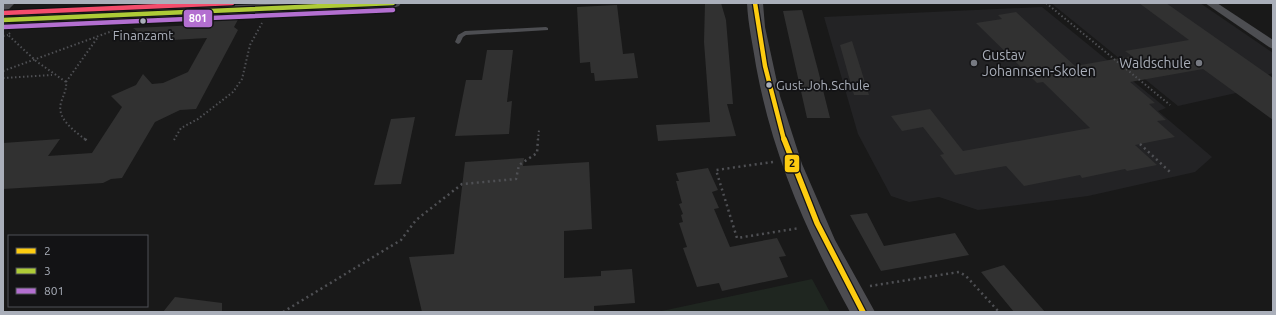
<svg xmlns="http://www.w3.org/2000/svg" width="1276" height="315" font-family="Ubuntu,sans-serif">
<rect width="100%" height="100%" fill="#191919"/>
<path fill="#232325" d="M1051,3H1200L1273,53V73L1267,75L1236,93L1178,106Z
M1042,7L1166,108L1158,111L1212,157L1195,172L1088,196L978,210L939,197L909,202L891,196L858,134L824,17Z"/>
<path fill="#1f2620" d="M812,279L830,312H657Z"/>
<path fill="#313131" d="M705,3H721L726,20L733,104H727L736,136L658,141L656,125L710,122L704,42Z
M1139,3H1166L1273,78V120L1203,69L1130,82L1155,103L1149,104L1166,120L1157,121L1175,137L1135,145L1157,165L1127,171L1125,169L1082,178L1080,175L1024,186L1006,166L955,175L940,155L944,154L923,127L902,131L891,116L930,109L963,151L1090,128L1043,82L1037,83L976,23L1002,19L998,15L1016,12L1075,66L1132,56L1125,51L1189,40Z
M617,5L623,54L634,53L638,78L595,81L594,73H591L590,62L580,63L577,7Z
M802,10L818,70L830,118H807L783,11Z
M240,16L234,27L238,30L196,109L180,110L155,122L122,178L111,179L103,183L3,189V143L60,139L48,156L92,153L122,107L111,96L136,85L143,74L152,84L163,83L188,72L207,38L138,42L142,35L133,28L198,25L202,18Z
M852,41L869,95H854L840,45Z
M487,50H513L507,102L512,101L509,134L455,136L466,80H482Z
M415,117L401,184L374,185L391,119Z
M524,158L523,166L589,162L592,229L564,231V278L601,276V271L632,269L635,303L594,306V312H422L409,257L454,254L465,162Z
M708,168L718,190L712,192L719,208L714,209L730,247L777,238L786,256L779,257L788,277L722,291L719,283L697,287L683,248L687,247L679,223L683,222L681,215L683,214L679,204L682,203L676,181H679L676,173Z
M867,213L884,246L955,233L969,255L881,271L850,215Z
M1004,265L1045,312H1014L981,272Z
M175,297L222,303V312H163Z"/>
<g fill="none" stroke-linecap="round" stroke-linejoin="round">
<path stroke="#4f5054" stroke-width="2" stroke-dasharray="1.5 2.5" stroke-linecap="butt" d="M1046,3L1170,105
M10,33L8,35L36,61L66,82C67,90 63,95 61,103C56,119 76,132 86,140
M3,36L8,35
M3,71L115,30
M3,78L52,75
M66,82L98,37
M174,140L181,128L198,119L233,92L242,79L250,45L262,23
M538,140L539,130"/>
<path stroke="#4f5054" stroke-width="2.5" stroke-dasharray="2 3.5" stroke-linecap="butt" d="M85,139L88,142
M1140,144L1170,172
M773,162L716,170L737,238L800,228
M870,286L959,272L966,276L999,312
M283,312L401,240L416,220L462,184L516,179L519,165L537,153L538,139"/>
<path fill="#4d4e52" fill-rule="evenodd" d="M546,27L548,28V30L466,35L463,37L460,43L458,44L455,42L458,35L465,31Z"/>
<path fill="#4d4e52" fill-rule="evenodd" d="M1205,3H1217L1273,40V49L1269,47Z"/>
<path fill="#4c4c50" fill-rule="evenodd" d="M3,3H15L9,9L3,11Z
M284,3H401L399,6L393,8L3,25V15Z
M747,3H763L765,27L780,96L802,164L835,240L875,312H850C807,234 772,154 756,66C753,45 748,25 747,3Z"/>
<g stroke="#131315" stroke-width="7">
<path id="bus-1-far1" d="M755,3L765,66L784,140"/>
</g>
<g stroke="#131315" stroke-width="8">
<path id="bus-1" d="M784,139L817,223L863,312"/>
</g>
<g stroke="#131315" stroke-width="7">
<path id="bus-2" d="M3,20L393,3"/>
</g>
<g stroke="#131315" stroke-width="7">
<path id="bus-3" d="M3,27L393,10"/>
</g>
<g stroke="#131315" stroke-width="7">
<path id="bus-4" d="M3,13L232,3"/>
</g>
<use href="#bus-1-far1" stroke="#fdcc10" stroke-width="4.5"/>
<use href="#bus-1" stroke="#fdcc10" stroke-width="5.5"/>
<use href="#bus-2" stroke="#aecb37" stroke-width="4.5"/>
<use href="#bus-3" stroke="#b36fd0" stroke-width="4.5"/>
<use href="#bus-4" stroke="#f44d6c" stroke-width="4.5"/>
</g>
<g fill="#aaafba" stroke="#131315" stroke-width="1.5">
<circle cx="143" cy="21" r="3.5"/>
<circle cx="769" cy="85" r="3.5"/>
</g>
<g fill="#777a82" stroke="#131315" stroke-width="1.5">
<circle cx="974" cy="63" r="4"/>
<circle cx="1199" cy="63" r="4"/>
</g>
<g text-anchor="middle" stroke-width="3.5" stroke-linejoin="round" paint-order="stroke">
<g font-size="13" fill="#aaafba" stroke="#131315">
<text x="143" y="40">Finanzamt</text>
<text x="776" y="90" text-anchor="start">Gust.Joh.Schule</text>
</g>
<g font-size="14" fill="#aaafba" stroke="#131315" text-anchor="start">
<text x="982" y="60">Gustav<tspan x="982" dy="16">Johannsen-Skolen</tspan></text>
<text x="1191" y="68" text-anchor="end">Waldschule</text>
</g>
</g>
<g stroke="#131315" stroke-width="1.5">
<rect x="183" y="9" width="30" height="19" rx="4" fill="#b36fd0"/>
<rect x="784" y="154" width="16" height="19" rx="4" fill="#fdcc10"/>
</g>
<g font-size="11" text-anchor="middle" font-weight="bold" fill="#fff">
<text x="198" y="22">801</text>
</g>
<g font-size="11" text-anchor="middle" font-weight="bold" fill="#111">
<text x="792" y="167">2</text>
</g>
<rect width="1276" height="315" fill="none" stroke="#aaafba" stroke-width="8"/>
<rect x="8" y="235" width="140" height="72" fill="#131315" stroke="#4f5157"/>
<rect x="16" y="248" width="20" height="6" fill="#fdcc10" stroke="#4f5157"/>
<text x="44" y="255" font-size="12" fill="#aaafba">2</text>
<rect x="16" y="268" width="20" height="6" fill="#aecb37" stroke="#4f5157"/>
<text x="44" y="275" font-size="12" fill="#aaafba">3</text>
<rect x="16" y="288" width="20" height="6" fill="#b36fd0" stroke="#4f5157"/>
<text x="44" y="295" font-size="12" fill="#aaafba">801</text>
</svg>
